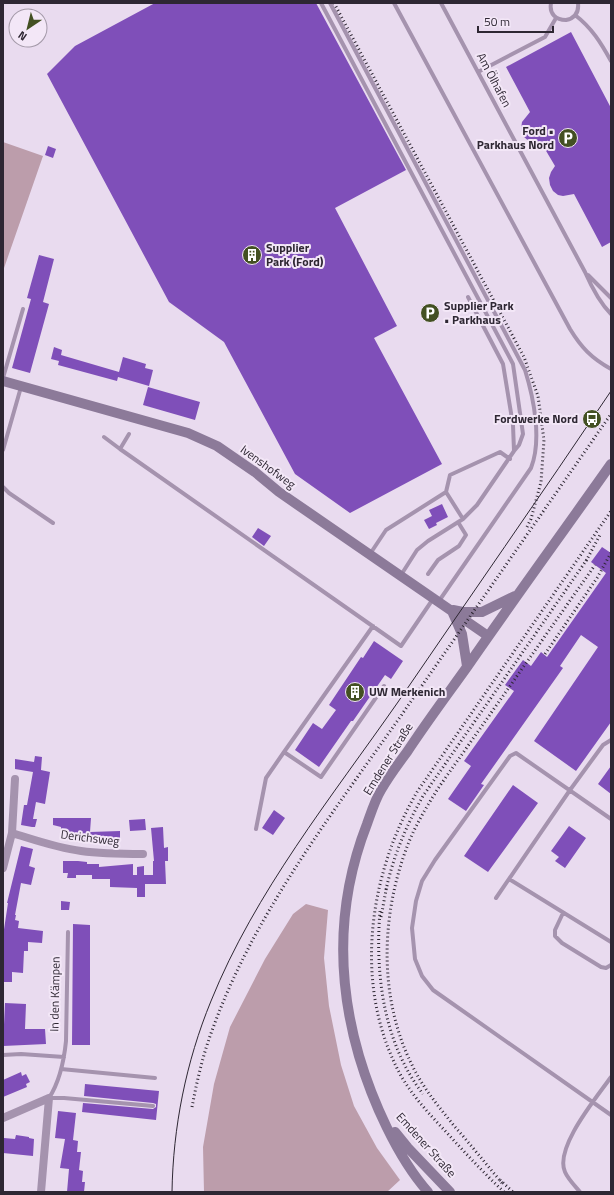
<svg xmlns="http://www.w3.org/2000/svg" width="614" height="1195" font-family="'Titillium Web',sans-serif">
<rect width="100%" height="100%" fill="#e9dbef"/>
<path fill="#bc9dab" d="M3,142L43,156L3,271Z
M306,904L328,910L324,958L329,1006L341,1065L354,1106L377,1148L400,1180L387,1192H204L203,1147L214,1084L230,1027L265,959L293,914Z"/>
<path fill="#7f4fb9" d="M155,3H316L406,170L335,208L397,326L374,338L442,464L350,513L295,474L224,342L169,302L47,74L75,46Z
M571,32L611,108V242L602,247L574,194L563,196L558,195L553,191L550,185L549,178L551,172L555,166L542,144L538,145L532,144L523,136L521,129L522,122L530,112L506,67Z
M48,146L56,149L53,158L45,155Z
M39,255L54,259L43,302L49,304L30,373L12,368L31,299L27,298Z
M54,347L62,350L61,355L119,372L123,357L146,364L145,368L153,370L149,386L118,377L117,381L58,365L59,361L51,359Z
M148,387L200,402L195,420L143,405Z
M442,504L448,517L436,523L437,525L429,529L424,520L432,516L429,510Z
M258,528L271,536L264,546L252,537Z
M602,547L611,553V722L576,771L534,741L598,647L581,635L560,666L563,668L481,784L484,785L466,811L448,799L471,766L464,761L514,691L505,685L523,660L531,666L541,652L547,657L606,573L591,562Z
M374,641L403,661L391,679L385,675L353,721H351L319,767L295,750L313,723L322,729L336,710L329,705L361,657L363,658Z
M35,756L42,757L41,770L50,772L45,804L36,802L33,819H37L35,827H32L21,825L24,805H27L33,772L15,769V759L34,762Z
M611,766V794L598,784Z
M513,785L538,803L488,872L464,856Z
M274,810L285,818L273,835L262,828Z
M53,818H91L90,832L120,831V843L85,842V840H66V832H61V827L53,825Z
M145,819L146,830L130,831L129,820Z
M569,826L586,838L565,868L555,861L559,857L551,851Z
M163,827L164,848L168,847V861H165L166,884H145V897H137V888L110,887V879H92V875H76V878H67L68,873H63V861H78L87,862V864H99V867L133,864V875H137V867L144,866V875H153V861H154L151,828Z
M21,846L33,849L29,866L35,868L31,885L21,883L15,915H16L15,920L19,921L18,928L43,931L42,943L28,942V951H24L23,973L12,972V982H3V936L8,903H7Z
M61,901L70,902L69,910H61Z
M73,924L90,925V1045H72Z
M5,1003L26,1004L25,1029H45L46,1044L3,1046Z
M21,1072L22,1076L26,1074L30,1082L26,1084L27,1087L3,1097V1080Z
M85,1084L159,1091L156,1120L82,1112L83,1103L153,1109L156,1107V1104L153,1103L84,1096Z
M58,1111L76,1113L73,1140L78,1141L77,1152H81L79,1170L83,1171L82,1182H85L84,1192H67L69,1169L60,1168L65,1139L55,1138Z
M16,1135L29,1137V1138L34,1139L33,1156L3,1153L4,1138L15,1139Z"/>
<g fill="none" stroke-linecap="round" stroke-linejoin="round">
<path stroke="#a593ae" stroke-width="4" d="M321,3L513,364L523,434L519,445L514,451
M330,3L525,370C534,399 542,440 531,468L439,601
M394,3L570,329C581,347 591,358 611,369
M441,3L585,272C592,288 599,302 611,314
M551,3C549,14 556,20 566,20C575,18 579,12 578,3
M575,15C592,28 601,43 611,61
M478,72L545,37L556,18
M588,275L611,298
M3,378L23,309
M104,437L120,449L129,434
M120,449L401,646L433,599
M3,450L21,387
M3,487L9,493L53,523
M446,492L450,475L500,452L510,459
M463,519L477,505L514,451L513,425L503,364L468,297
M370,554L386,530L446,492L463,519L428,541L417,550L401,575
M428,574L438,560L459,546L466,535L458,522
M373,626L284,752L321,777L384,686
M611,819L516,753L510,756L435,860L422,881L416,901L412,928L415,959L422,976L433,990L611,1115
M256,829L266,778L284,752
M509,879L611,942
M496,898L570,790L603,745L611,740
M563,913L555,930V936L562,943L601,967L606,968L611,965
M3,1055L21,1054L64,1057
M61,1069L155,1078
M49,1098C60,1081 64,1061 66,1041L68,932
M49,1098H64L153,1106
M580,1192C575,1186 568,1179 565,1172C554,1148 597,1097 611,1077"/>
<path stroke="#a593ae" stroke-width="8" d="M12,833C35,840 57,848 81,851C102,854 122,854 143,854
M3,868L12,833L15,779
M3,1118L49,1098L41,1192"/>
<path stroke="#8c7a99" stroke-width="10" d="M3,381L188,433L217,446L255,472L279,492L488,636
M453,610L463,612H482L515,596
M452,611L462,634L467,666
M395,1132L408,1148L450,1192
M428,1192C397,1157 372,1100 359,1056C336,977 337,901 367,824C371,813 375,800 381,790C389,776 398,764 407,752C426,723 447,695 467,667C514,599 563,532 611,464"/>
<path stroke="#2e2733" stroke-width="1" d="M172,1192C173,1127 186,1062 211,1001C255,892 331,798 398,702C469,598 541,495 611,391"/>
<path stroke="#2e2733" stroke-width="3" stroke-dasharray="1 3" stroke-linecap="butt" d="M334,3L524,357L538,396L544,440L541,482L531,519L526,529
M586,561L600,535
M545,654L597,578L611,553
M386,890C393,857 406,826 423,796L588,558
M380,911C375,974 383,1042 423,1094
M381,917L387,885
M192,1107C197,1081 203,1054 213,1028C254,915 329,818 398,720C469,618 540,516 611,414
M500,1180L513,1192
M502,1183C486,1164 471,1145 455,1127C439,1107 423,1088 412,1065C377,995 381,908 411,837C419,819 429,803 439,787L595,565
M504,1192C485,1174 467,1155 449,1135C431,1116 413,1097 400,1074C353,986 368,876 417,792L611,511"/>
</g>
<defs>
<g id="parking-disc" transform="scale(1)"><circle r="9.5" fill="#435022" stroke="#f3e7f7"/><path d="M-3.5-5.5H1a3.5 3.5 0 0 1 0 7H-1V5.5H-3.5ZM-1-3.4V-.6H.8a1.4 1.4 0 0 0 0-2.8Z" fill="#fff"/></g>
<g id="building-disc" transform="scale(1)"><circle r="9.5" fill="#435022" stroke="#f3e7f7"/><path d="M-4-6H4V6H1V3H-1V6H-4ZM-2.5-4.3h1.7v1.8h-1.7ZM.8-4.3h1.7v1.8H.8ZM-2.5-1h1.7V.8h-1.7ZM.8-1h1.7V.8H.8Z" fill="#fff"/></g>
<g id="bus-disc" transform="scale(1)"><circle r="9.5" fill="#435022" stroke="#f3e7f7"/><path d="M-5-6H5V4H4V6H2V4H-2V6H-4V4H-5ZM-3.5-4V0h7V-4ZM-3.5 1.2v1.5H-2V1.2ZM2 1.2v1.5H3.5V1.2Z" fill="#fff"/></g>
</defs>
<g fill-rule="evenodd">
<use href="#parking-disc" x="568" y="138"/>
<use href="#building-disc" x="252" y="255"/>
<use href="#parking-disc" x="430" y="313"/>
<use href="#bus-disc" x="592" y="419"/>
<use href="#building-disc" x="355" y="692"/>
</g>
<g text-anchor="middle" stroke-width="4" stroke-linejoin="round" paint-order="stroke">
<g font-size="12" fill="#2e2733" stroke="#f3e7f7">
<text transform="translate(494 80) rotate(62)" y="4">Am Ölhafen</text>
<text transform="translate(268 467) rotate(36)" y="4">Ivenshofweg</text>
<text transform="translate(388 759) rotate(-58)" y="4">Emdener Straße</text>
<text transform="translate(90 838) rotate(7)" y="4">Derichsweg</text>
<text transform="translate(55 994) rotate(-89)" y="4">In den Kämpen</text>
<text transform="translate(426 1145) rotate(48)" y="4">Emdener Straße</text>
</g>
<g font-size="12" font-weight="bold" fill="#2e2733" stroke="#f3e7f7" text-anchor="start">
<text x="554" y="135" text-anchor="end">Ford •<tspan x="554" dy="14">Parkhaus Nord</tspan></text>
<text x="266" y="252">Supplier<tspan x="266" dy="14">Park (Ford)</tspan></text>
<text x="444" y="310">Supplier Park<tspan x="444" dy="14">• Parkhaus</tspan></text>
<text x="578" y="423" text-anchor="end">Fordwerke Nord</text>
<text x="369" y="696">UW Merkenich</text>
</g>
</g>
<rect width="614" height="1195" fill="none" stroke="#2e2733" stroke-width="8"/>
<g transform="translate(28 28) rotate(215)"><circle r="19" fill="#f3e7f7" stroke="#a49aa9"/>
<path d="M0-3L7 15L0 10L-7 15Z" fill="#435022"/>
<text y="-6" font-size="11" font-weight="bold" text-anchor="middle" fill="#2e2733">N</text>
</g>
<path d="M478 26v6h75v-6" fill="none" stroke="#2e2733" stroke-width="2"/>
<text x="484" y="26" font-size="12" fill="#2e2733" stroke="#f3e7f7" stroke-width="3" paint-order="stroke">50 m</text>
</svg>
